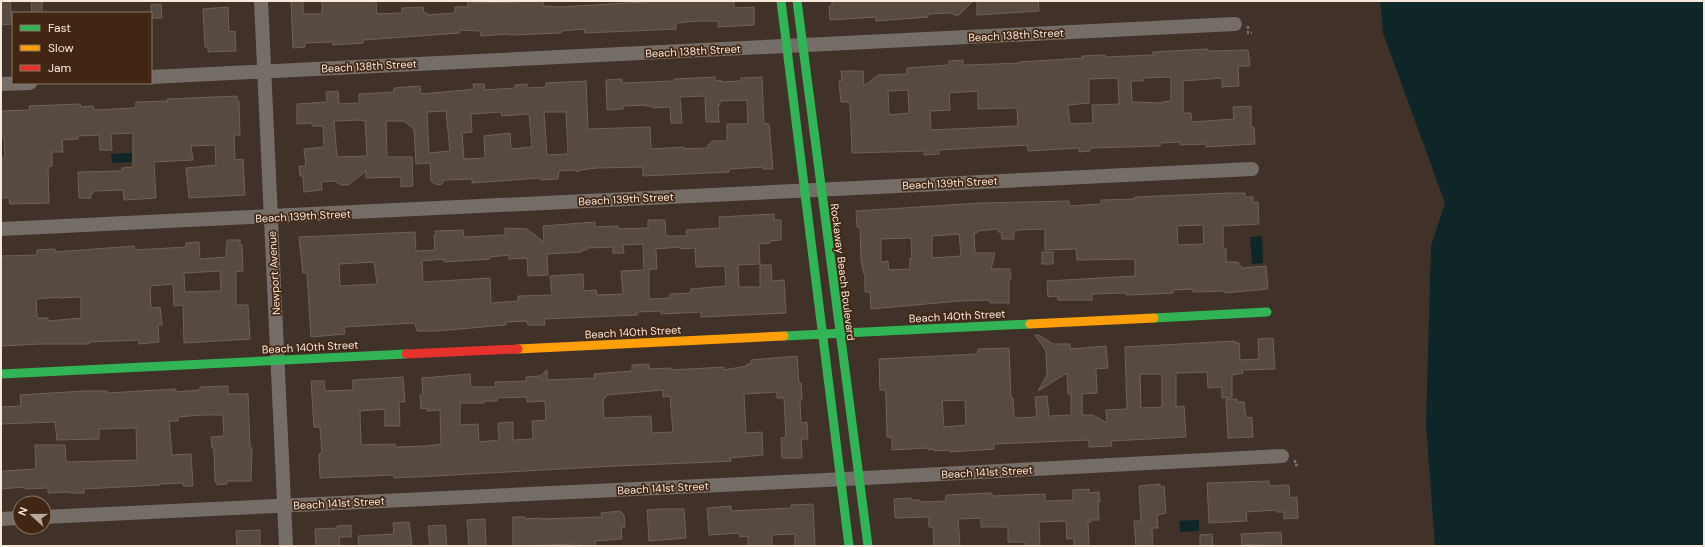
<svg xmlns="http://www.w3.org/2000/svg" width="1705" height="547" font-family="'DM Sans',sans-serif">
<rect width="100%" height="100%" fill="#403228"/>
<path fill="#0f2629" d="M1380,1H1704V546H1435L1426,425L1431,246L1445,203L1383,33Z
M132,153V162L112,163L111,154Z
M1262,236L1263,263L1252,264L1250,237Z
M1199,520V531L1180,532L1179,521Z"/>
<path fill="#564a41" stroke="#6e6258" fill-rule="evenodd" d="M1,1H10L12,24L1,25Z
M31,1H42V13H32Z
M291,1H303V14H322V1H376L377,14L402,13V8L423,7L424,13H427V15L455,13V7H468V1H479V3L543,1V6L560,7L644,2V1H734V8L754,7V25L718,27V21H698L676,23V29L585,33L584,29L561,31V33L510,35V34L481,36L480,31L459,30L460,33L363,40V43L333,45V42L305,43V47L293,48Z
M832,1H973L959,15H954L952,13L928,14V17L876,21V17L830,20L829,6H832Z
M977,1H1038L1039,11L977,15Z
M161,4L162,18H151V5Z
M228,7L229,32L235,31L236,51L208,52V47H205L203,9Z
M1208,49V51L1248,50L1250,66H1238L1239,86L1222,87V78L1183,81V113H1191L1192,122L1234,119L1233,107L1251,106V127H1254L1255,144L1206,147V144L1180,145V142L1160,143V146L1090,148V151L1079,152V148L1028,151L1027,145L939,150V154L924,155V151L852,153L850,104L849,102H841L839,81L842,80L841,71H863L864,86L878,75L907,74V68L949,65V61L963,60V65H968L1020,63V62L1083,58L1082,56L1105,55V57L1153,55V52ZM1171,77V101L1162,102V103L1132,102L1131,81H1143V78ZM1118,78L1119,104L1092,105L1093,123L1070,124L1068,105L1089,103V79ZM908,90L909,113L889,115L888,91ZM978,91V109L1017,108L1018,126L931,130L930,111L950,110L949,93Z
M715,77V81L721,80V82L741,81V78L762,77L764,123L769,124L773,169H763V167L729,169V172L643,176V167L597,168L580,170L578,172L575,170L559,171L558,179L541,180V178L472,183V179L444,180L442,184L437,185L431,181L430,163L416,164L414,129L404,121H386L387,157H412L413,186L401,187V177L366,178V171L348,185H341L335,181L321,182L322,190L304,192L303,176H300L299,166H306L304,149L324,147L323,126H312V123L297,124V104L327,102L326,92L338,91L339,104L359,103V94L394,92V88L420,86L421,94L466,90L474,89L473,84H484L485,90L515,88V85L527,84V88L546,87V83L586,81L588,129L650,127L651,149L684,147V149L708,148V145L712,141H727V124H748L747,100L720,101V105H718L719,122H706L705,96L680,97L682,123H671L670,107L653,108V106H646V105L623,106V109L607,110L606,80L622,79V83L674,81V79ZM446,111L450,151L429,153L427,112ZM501,112L502,116L529,114L532,147L511,149L510,133L484,136L485,158L464,159L462,133L472,132L471,114ZM544,112H566L568,154L547,155ZM360,120L365,121L367,156L337,157L334,121Z
M237,96V101H239L240,135H234L235,160L243,159L245,195L189,198L186,168L216,165L215,145L191,146L193,160L154,162L156,198L124,200L123,190L93,191V194H90L91,198H79L78,172L122,171V168L133,167V133L111,134L112,150H100L99,135L78,136V139L62,140L63,152H52V166L48,167L49,203L10,204L9,198H1V158H5L4,137H1V111L30,110L29,106L80,104L81,107L93,106L94,110L134,108L136,107V102L168,101L167,99Z
M1229,193H1245V197H1253V203L1258,202L1259,224L1223,226V249L1226,248V262H1238L1242,268L1266,266L1268,289L1225,293V291L1193,292V289L1173,290V293L1155,294L1126,295V293L1092,294V300H1058V296L1048,297L1047,281L1135,276V259L1077,260L1076,249L1045,250V229L1018,230L1014,232V239H1002L1001,232H998V229L977,231V233H974L975,253H995L991,269H1010L1011,279H1009V303H990V300L959,301L871,309L870,292H865V274H864L861,260L860,227H857L856,211L981,203L1069,201V206L1101,204V200L1135,199V197ZM1203,225L1204,244L1178,245L1177,226ZM959,234L961,256L932,258V236ZM911,238L912,258H910V269L889,270L888,261L881,262V239Z
M774,214V220H781V240L770,241V243L759,244L760,264L738,265L739,287H760V265H771L772,281L784,280L786,313L701,317V312L661,314V311L637,312V315L544,319L545,325H528L527,321L506,322V325L436,331H417L415,323L344,327L345,334L311,337L307,273H303L299,237L415,232L416,251L435,250L434,235H436L435,231L463,230L464,237L505,235V228L527,229L544,242L543,226L595,222V227L618,226V229L648,228V220H665L666,236H687L686,230L720,228L719,217ZM643,244L644,270L621,271L623,294L597,295L596,290L584,291L583,274L550,276L552,295L518,296V301L491,303L490,278L423,282L422,261L444,259V262L490,259V257L509,255V259L527,258L528,276L548,275L547,254L582,252V250H587V248L613,247V253H624L623,245ZM680,247V249L695,248L696,267L725,266L726,286L691,289V293L670,294V298L649,299V269H657L656,249ZM374,262L377,284L340,286L339,264Z
M227,240H240V245H242L243,271L236,272V305H248L250,339L184,343L183,305L174,306L173,284L150,286L151,308L160,307L162,325H158L159,342L139,344V340L89,342V344H40L1,346V256L37,255V250L55,249V252L134,246L135,250L186,247V243L199,242L200,259L226,257ZM220,271L221,291L185,292L184,273ZM59,297V298L81,297V318L48,321V318H37L36,299Z
M1042,252H1053V264H1042Z
M1035,335H1039L1053,344H1070V349L1106,346L1108,368L1096,369L1097,393L1082,394V415H1093L1107,423L1106,410L1127,409L1125,347L1235,341V343H1239L1240,360L1259,359L1258,339L1273,338L1275,369L1242,370L1243,373L1232,375V397L1222,398V387L1208,388L1207,372L1176,373V407L1184,406L1186,437L1111,441L1112,446L1089,447V440L994,444V449L950,452V450L934,451V449L928,450V448L892,450V437H887L886,396L885,390H880L879,359L978,354V349L1009,348L1011,398H1013L1014,418L1037,417L1035,397L1047,396L1049,416L1071,415V393L1068,394L1067,373L1038,391L1047,375L1046,351ZM1142,374H1162V407L1141,408L1140,375ZM965,400L966,425L944,427L942,401Z
M797,356L799,383H801L802,399H800L801,423L807,422L808,439H801L802,458H782L781,438L786,437L784,398H777V392L744,394L746,433L762,432L763,455L730,458L731,461L713,462L615,466L416,477L394,478V475L320,478L319,454L322,453L320,427H314L311,381H324L325,391L353,390V380L403,377L405,402H399L400,426H385V409L360,411L361,445L395,444V447L426,446L441,444L440,410L427,411V408L421,409L420,395H423L422,378L470,374L471,387H496L495,382L526,381V377L540,376L547,370V380L595,378L594,374L632,371V365L649,364V369L671,368V370L724,367V370L747,366V364H751V360ZM663,390V397L670,396L673,432L652,433L651,416L604,418L603,398H606V395ZM527,397V402L545,401L546,420L532,421L533,439L513,440V422L498,423L499,440L479,442L478,424L460,425V403H484V401H497V398Z
M228,386V394H248L250,448H252L251,481H227V484L217,485V482H215L214,448H212L211,437L224,436L223,415H201L178,417V421H169L172,455L191,454L193,486H183V483L160,484V485L84,489V493H70V492L48,493V488L25,489V487L1,489V473L3,472V471L36,469L35,445H65L66,462L137,460L136,428L99,429V439L57,440L55,422L1,424V407L21,406L20,395L84,391H107V393L176,389V392L200,390V387Z
M1226,399H1237V402H1244L1246,418L1252,417L1253,437L1228,438Z
M1269,481V486L1289,485L1290,498L1297,497L1298,518L1284,519V512H1277V510L1246,512L1247,521L1209,523L1207,483Z
M1160,484V487L1164,486L1166,513L1157,515L1158,528H1152L1153,546H1136L1134,521H1141L1139,486Z
M1089,489V493L1099,492L1100,502H1098L1099,520H1091V522H1088L1089,546H1074V538L1067,539L1066,521L1039,522L1040,546H1025V542H1008V527H981V518L958,519L960,546H934L933,527H929V517L895,518L894,499L911,498V500H919V501L923,502L946,501V495L992,493V496L1045,494V501L1073,500V490Z
M813,504L815,546H795V534L772,535V546H748V536L740,537L739,533L709,535L707,508L731,506V511L791,508V505Z
M660,509H684L686,538L649,541L647,510Z
M620,511L624,515L625,527H621L622,539L595,541L596,546H580V544L513,546V517H525V519L541,518V519L602,517L601,513Z
M485,519L486,546H469L467,520Z
M409,522L412,545L359,546L358,536L394,534L393,523Z
M351,525V537H339L340,546H316L315,529L338,528L337,526Z
M445,525L447,546H430L428,526Z
M260,530V546H237L236,531Z
M1281,532L1282,546L1258,545V544L1242,545L1241,534Z
M1212,534L1213,546H1200V535Z"/>
<g fill="none" stroke-linecap="round" stroke-linejoin="round">
<path stroke="#787069" stroke-width="2.5" stroke-dasharray="3 2" stroke-linecap="butt" d="M1248,26V33H1252
M1295,460V465H1299"/>
<path stroke="#756e68" stroke-width="14" d="M261,1L286,546
M151,77L1235,24
M1,84L30,83
M1,229L1252,169
M44,517L826,480L1282,456
M1,519L20,518"/>
<path stroke="#30b455" stroke-width="9" d="M781,1L849,546
M797,1L868,546
M1154,318L1267,312
M784,336L1030,324
M1,374L406,354"/>
<path stroke="#ff9f0a" stroke-width="9" d="M1030,324L1154,318
M518,349L784,336"/>
<path stroke="#e5322d" stroke-width="9" d="M406,354L518,349"/>
</g>
<g text-anchor="middle" stroke-width="3.5" stroke-linejoin="round" paint-order="stroke">
<g font-size="11" fill="#f9e8dc" stroke="#402613">
<text transform="translate(1016 35) rotate(-3)" y="4">Beach 138th Street</text>
<text transform="translate(693 51) rotate(-3)" y="4">Beach 138th Street</text>
<text transform="translate(369 66) rotate(-3)" y="4">Beach 138th Street</text>
<text transform="translate(950 183) rotate(-3)" y="4">Beach 139th Street</text>
<text transform="translate(626 199) rotate(-3)" y="4">Beach 139th Street</text>
<text transform="translate(303 216) rotate(-3)" y="4">Beach 139th Street</text>
<text transform="translate(843 272) rotate(83)" y="4">Rockaway Beach Boulevard</text>
<text transform="translate(274 273) rotate(-93)" y="4">Newport Avenue</text>
<text transform="translate(957 316) rotate(-3)" y="4">Beach 140th Street</text>
<text transform="translate(633 332) rotate(-3)" y="4">Beach 140th Street</text>
<text transform="translate(310 347) rotate(-3)" y="4">Beach 140th Street</text>
<text transform="translate(987 472) rotate(-3)" y="4">Beach 141st Street</text>
<text transform="translate(663 488) rotate(-3)" y="4">Beach 141st Street</text>
<text transform="translate(339 503) rotate(-3)" y="4">Beach 141st Street</text>
</g>
</g>
<rect width="1705" height="547" fill="none" stroke="#f9e8dc" stroke-width="4"/>
<rect x="12" y="12" width="140" height="72" fill="#402613" stroke="#8a7463"/>
<rect x="20" y="25" width="20" height="6" fill="#30b455" stroke="#8a7463"/>
<text x="48" y="32" font-size="12" fill="#f9e8dc">Fast</text>
<rect x="20" y="45" width="20" height="6" fill="#ff9f0a" stroke="#8a7463"/>
<text x="48" y="52" font-size="12" fill="#f9e8dc">Slow</text>
<rect x="20" y="65" width="20" height="6" fill="#e5322d" stroke="#8a7463"/>
<text x="48" y="72" font-size="12" fill="#f9e8dc">Jam</text>
<g transform="translate(32 515) rotate(291)"><circle r="19" fill="#402613" stroke="#8a7463"/>
<path d="M0-3L7 15L0 10L-7 15Z" fill="#b8a89d"/>
<text y="-6" font-size="11" font-weight="bold" text-anchor="middle" fill="#f9e8dc">N</text>
</g>
</svg>
